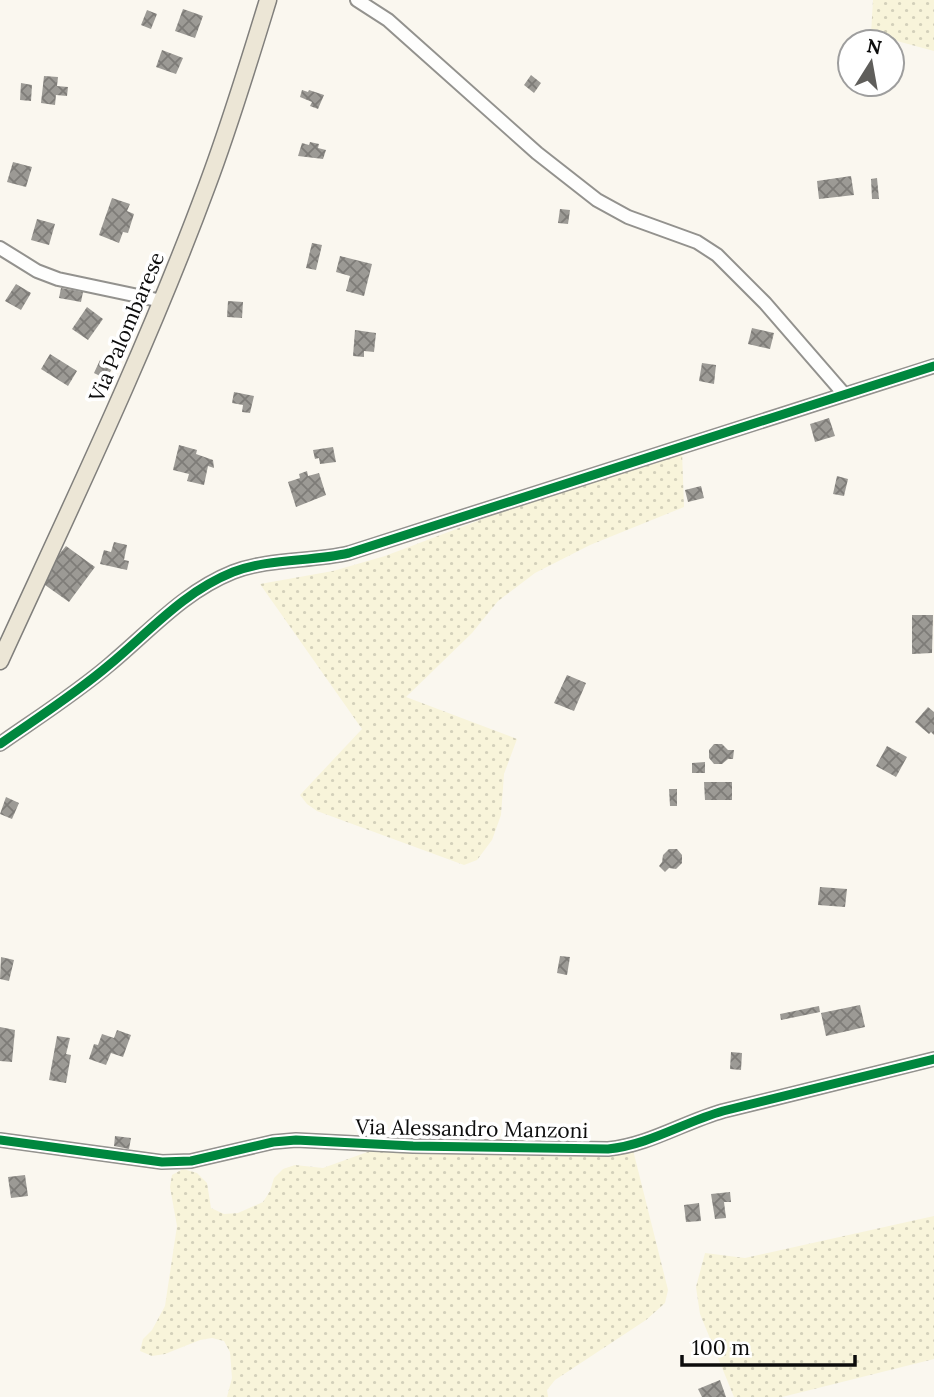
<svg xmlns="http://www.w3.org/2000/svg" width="934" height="1397" font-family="Lora,serif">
<defs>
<pattern id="farmland-dots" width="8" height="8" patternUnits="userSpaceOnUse" patternTransform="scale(1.75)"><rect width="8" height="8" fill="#f8f4da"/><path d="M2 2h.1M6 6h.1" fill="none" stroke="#d3d0ba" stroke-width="1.8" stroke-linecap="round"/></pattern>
<pattern id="building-cross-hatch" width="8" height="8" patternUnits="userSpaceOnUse" patternTransform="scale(1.75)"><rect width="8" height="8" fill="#9c9a95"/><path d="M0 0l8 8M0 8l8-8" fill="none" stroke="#7e7c78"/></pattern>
</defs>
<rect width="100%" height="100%" fill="#faf7ef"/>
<path fill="url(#farmland-dots)" d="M873,0H934V51L871,34Z
M682,451L684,507L590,545L535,573L498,601L472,633L406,697L517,739L504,774L501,815L492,840L477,860L464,865L317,811L307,804L300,795L362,729L260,584L333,571L385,556L496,514Z
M373,1150H633L668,1290L665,1303L646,1320L555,1380L547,1390L548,1397H227L232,1378L230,1352L224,1341L212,1338L200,1340L165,1354L152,1356L140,1351L143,1339L152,1330L165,1306L177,1226L170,1187L172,1175L183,1169L197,1173L207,1183L211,1208L224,1214L238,1213L263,1202L270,1191L274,1178L283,1169L295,1165L323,1168Z
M934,1216V1359L782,1397H734L700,1314L696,1287L705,1253L745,1258Z"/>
<path fill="url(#building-cross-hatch)" d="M183,9L203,16L195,38L175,31Z
M147,10L157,14L151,29L141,25Z
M162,50L183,58L176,74L156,67Z
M531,75L541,83L534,93L524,85Z
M44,76L58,77L57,86L68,87L67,96L56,95L55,105L41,103Z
M21,83L32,85L31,101L20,100Z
M302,90L308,92L309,90L324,95L318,109L310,106L312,102L300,97Z
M310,142L319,144L318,148L326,150L323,159L298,156L302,143L309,145Z
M13,162L32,167L26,187L7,182Z
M851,176L854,195L819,199L817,181Z
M877,178L879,199H872L871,179Z
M112,198L130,204L127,211L134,214L128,233L123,232L119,243L99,235Z
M560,209L570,210L568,224L558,223Z
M37,219L55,224L49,245L31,240Z
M312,243L322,245L316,270L306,268Z
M340,256L372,264L364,296L346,291L350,276L336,272Z
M16,284L31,293L21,310L5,301Z
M61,288L83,292L81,302L59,298Z
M228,301L243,302L242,318L227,317Z
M87,307L103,319L88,340L72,329Z
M752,328L774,333L770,349L748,344Z
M355,330L376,333L374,352L364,351V357L353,356Z
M50,354L77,371L68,386L41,369Z
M100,360L113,367L106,379L94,373Z
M702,363L716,365L714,384L699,381Z
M234,392L254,396L250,413L242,412L243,405L232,403Z
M829,418L835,436L815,442L810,424Z
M179,445L197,450L196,454L213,460L214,468L208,466L204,485L187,481L189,474L173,470Z
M333,447L336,462L320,464L319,458L315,459L313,450Z
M307,471L308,476L319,473L326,495L296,507L288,482L300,478L299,474Z
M837,476L848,479L844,496L833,494Z
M701,486L704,498L688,502L685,490Z
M114,542L127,545L124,560L129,561L127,570L100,564L104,550L111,552Z
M66,546L95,567L69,602L38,580Z
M912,615H933L932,653L912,654Z
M567,675L586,683L574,711L554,703Z
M928,707L934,712V735L931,732L929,734L915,722Z
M714,744H722L728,750H734L733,759H728L722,764H714L709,758V750Z
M887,746L907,757L896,777L876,766Z
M705,762V773H692V763Z
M704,782H732V800H705Z
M669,789H677V806H670Z
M6,797L19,803L12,819L0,814Z
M669,849H677L682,855V863L676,869L669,868L665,872L659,866L662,862L663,855Z
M820,887L847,889L845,907L818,905Z
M560,956L570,957L567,975L557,973Z
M1,957L14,960L9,981L0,979Z
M860,1005L865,1027L826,1036L821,1013Z
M819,1006L820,1012L781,1020L780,1014Z
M0,1027L15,1030L12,1062L0,1061Z
M117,1030L131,1035L123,1057L111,1053L106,1065L89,1059L94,1044L98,1045L102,1034L114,1038Z
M57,1036L70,1038L66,1054L71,1055L66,1083L49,1080Z
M731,1052L742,1053L741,1070L730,1069Z
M115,1136L131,1138L129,1149L114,1146Z
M25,1175L28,1196L11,1198L8,1177Z
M730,1192L731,1202H724L726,1218L715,1219L711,1194Z
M699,1203L701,1221L686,1222L684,1205Z
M720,1380L726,1397H702L698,1389Z"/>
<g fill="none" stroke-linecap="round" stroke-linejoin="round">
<g stroke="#93928e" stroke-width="16">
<path id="minor" d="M357,0L388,20L537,153L597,200L628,217L697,242L717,255L765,303L844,394
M0,248L37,271L58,279L162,301
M0,744C37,718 75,694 109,665C149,632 183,592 233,572C269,558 311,562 349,553L934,366
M0,1140L162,1162L191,1161L273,1142L296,1140L413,1146L608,1149C649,1145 684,1122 723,1111L934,1059"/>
</g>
<g stroke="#807f7c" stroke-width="19">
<path id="major" d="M0,661C72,504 147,348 207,186C230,125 249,62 268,0"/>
</g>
<use href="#minor" stroke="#fefefd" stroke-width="12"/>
<use href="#major" stroke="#ece6d6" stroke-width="16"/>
<g stroke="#fff" stroke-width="13">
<path id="cycleway" d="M0,744C37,718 75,694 109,665C149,632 183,592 233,572C269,558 311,562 349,553L934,366
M0,1140L162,1162L191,1161L273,1142L296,1140L413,1146L608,1149C649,1145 684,1122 723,1111L934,1059"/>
</g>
<use href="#cycleway" stroke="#00873e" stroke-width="9"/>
</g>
<g text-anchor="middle" stroke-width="7" stroke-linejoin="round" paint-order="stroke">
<g font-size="21" fill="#0c0c0c" stroke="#fff">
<text transform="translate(127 327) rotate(-67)" y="7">Via Palombarese</text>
<text transform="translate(472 1129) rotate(1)" y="7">Via Alessandro Manzoni</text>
</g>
</g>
<g transform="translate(871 63) rotate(11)"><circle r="33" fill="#ffffff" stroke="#9e9e9e" stroke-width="2"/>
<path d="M0-5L12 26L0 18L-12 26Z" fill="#5f5e5b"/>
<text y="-10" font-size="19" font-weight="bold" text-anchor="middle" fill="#0c0c0c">N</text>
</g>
<path d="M682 1355v10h173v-10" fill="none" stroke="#0c0c0c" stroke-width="3.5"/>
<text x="692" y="1355" font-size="21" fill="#0c0c0c" stroke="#ffffff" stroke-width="5" paint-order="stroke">100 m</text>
</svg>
